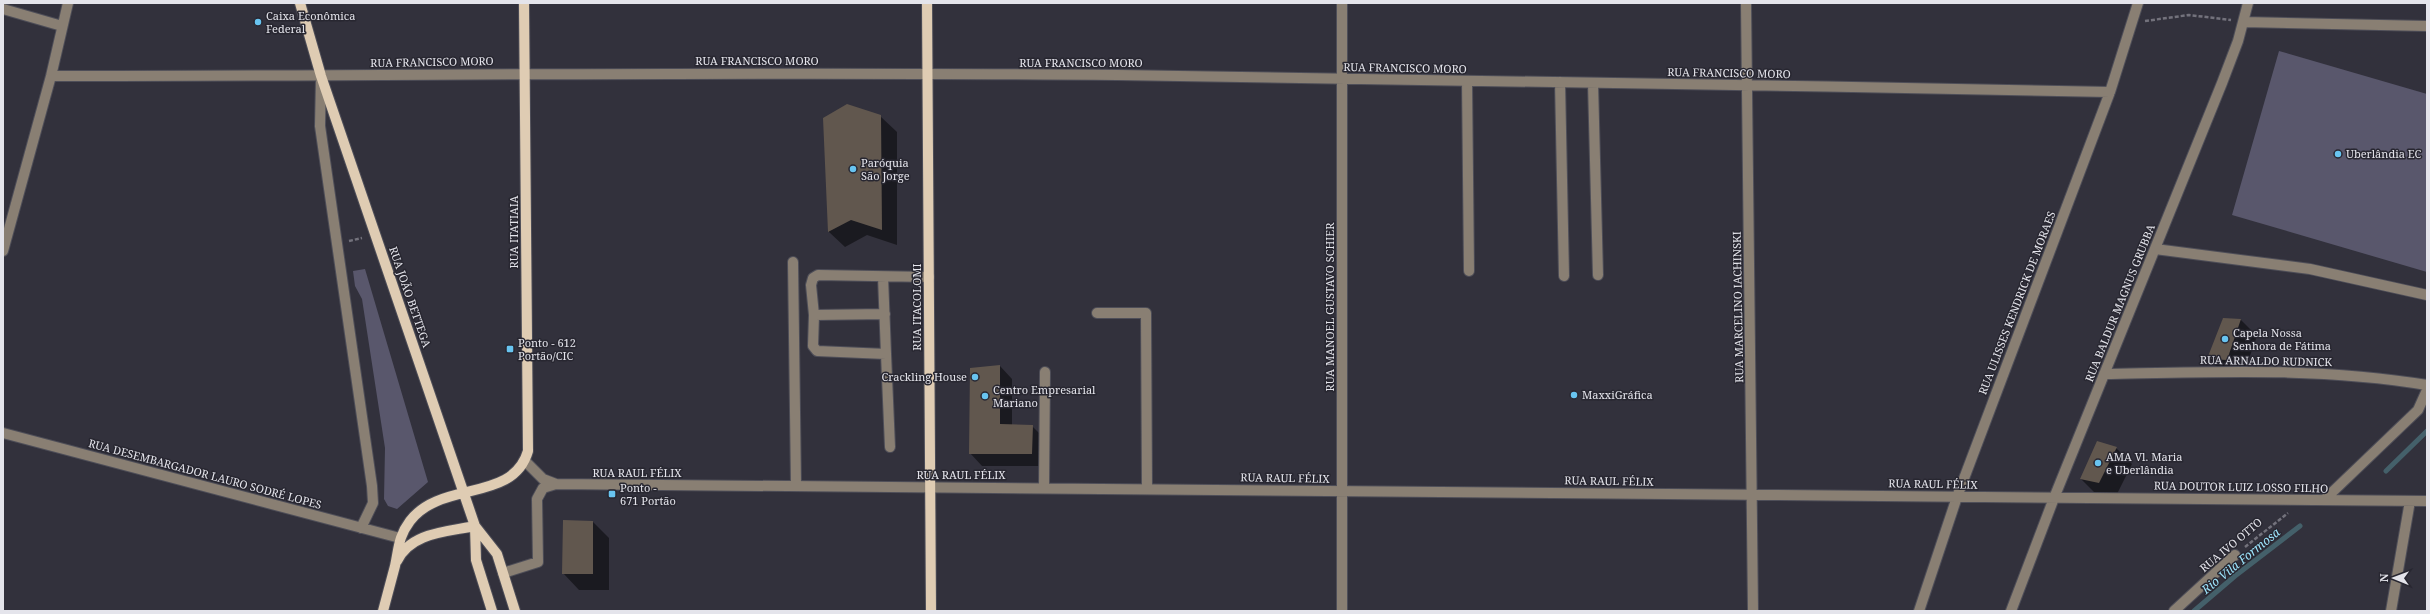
<svg xmlns="http://www.w3.org/2000/svg" width="2430" height="614" font-family="'Noto Serif',serif">
<rect width="100%" height="100%" fill="#32313c"/>
<path fill="#59576c" d="M2279,51L2427,94V272L2232,215Z
M365,269L428,482L397,509L388,506L384,499L385,448L362,299L355,286L353,271Z"/>
<path fill="#0007" d="M880,116L897,132V245L867,235L845,247L829,232L824,119Z
M2223,319L2241,320L2257,336L2243,376L2225,375L2209,359Z
M1000,366L1012,379V426H1032L1045,439L1044,466H982L970,453L971,369Z
M2116,448L2132,464L2115,498L2097,495L2081,479Z
M593,522L609,538V590H579L563,573Z"/>
<g fill="none" stroke-linecap="round" stroke-linejoin="round">
<path stroke="#44606a" stroke-width="5" d="M2386,471L2427,431
M2194,611L2235,576L2300,526"/>
</g>
<path fill="#61574e" d="M847,104L881,115L882,230L851,220L828,232L823,118Z
M2223,318L2241,319L2227,360L2207,359Z
M1000,365V424L1033,425L1032,454H969L970,368Z
M2097,441L2117,447L2099,483L2080,479Z
M563,520L593,521V574H562Z"/>
<g fill="none" stroke-linecap="round" stroke-linejoin="round">
<g stroke="#4e4e58" stroke-width="12">
<path id="minor" d="M1746,3L1753,611
M3,9L62,26
M2244,22L2427,26
M51,76C406,76 761,71 1117,75C1448,78 1779,86 2110,92
M321,78L320,126L372,486L373,503L361,528
M1467,81L1469,271
M1560,82L1564,276
M1593,83L1598,275
M2155,249L2310,269L2427,295
M3,251L51,76L68,3
M793,262L796,486
M883,277L886,354L817,351L813,346L814,315L811,285L813,278L818,275L929,277
M1097,313H1146L1147,489
M814,315L885,314
M886,354L890,447
M2104,374C2212,372 2320,367 2427,385
M3,433L400,538
M525,461L543,479L556,484L2427,501
M1044,488L1045,372
M2324,500L2418,410L2427,390
M503,573L538,562L537,499L543,488L556,484
M1342,611V3
M1919,611L1957,497L2110,92L2138,3
M2011,611L2054,498L2222,83L2238,41L2248,3
M2174,611L2235,555
M2391,611L2410,501"/>
</g>
<g stroke="#4e4e58" stroke-width="12">
<path id="major" d="M300,3L321,76L475,526L476,560L492,611
M927,3L931,611
M475,526L497,554L515,611
M397,561C411,532 447,532 475,526
M383,611C387,596 391,581 395,566C399,548 398,537 410,521C441,480 513,503 528,451L524,3"/>
</g>
<path stroke="#73727c" stroke-width="2.5" stroke-dasharray="4 2" stroke-linecap="butt" d="M2145,21L2189,15L2231,20
M349,241L362,238
M2245,547L2288,513"/>
<use href="#minor" stroke="#897f73" stroke-width="10"/>
<use href="#major" stroke="#dfccb3" stroke-width="10"/>
</g>
<g fill="#68c4f0" stroke="#282731" stroke-width="1.5">
<circle cx="258" cy="22" r="4"/>
<circle cx="2338" cy="154" r="4"/>
<circle cx="853" cy="169" r="4"/>
<circle cx="2225" cy="339" r="4"/>
<rect x="506" y="345" width="8" height="8" rx="2"/>
<circle cx="975" cy="377" r="4"/>
<circle cx="1574" cy="395" r="4"/>
<circle cx="985" cy="396" r="4"/>
<circle cx="2098" cy="463" r="4"/>
<rect x="608" y="490" width="8" height="8" rx="2"/>
</g>
<g text-anchor="middle" stroke-width="3" stroke-linejoin="round" paint-order="stroke">
<g font-size="11" fill="#e4e4eb" stroke="#282731" text-anchor="start">
<text x="266" y="20">Caixa Econômica<tspan x="266" dy="13">Federal</tspan></text>
<text x="2346" y="158">Uberlândia EC</text>
<text x="861" y="167">Paróquia<tspan x="861" dy="13">São Jorge</tspan></text>
<text x="2233" y="337">Capela Nossa<tspan x="2233" dy="13">Senhora de Fátima</tspan></text>
<text x="518" y="347">Ponto - 612<tspan x="518" dy="13">Portão/CIC</tspan></text>
<text x="967" y="381" text-anchor="end">Crackling House</text>
<text x="993" y="394">Centro Empresarial<tspan x="993" dy="13">Mariano</tspan></text>
<text x="1582" y="399">MaxxiGráfica</text>
<text x="2106" y="461">AMA Vl. Maria<tspan x="2106" dy="13">e Uberlândia</tspan></text>
<text x="620" y="492">Ponto -<tspan x="620" dy="13">671 Portão</tspan></text>
</g>
<g font-size="11" fill="#e4e4eb" stroke="#282731">
<text x="757" y="65">RUA FRANCISCO MORO</text>
<text transform="translate(432 62) rotate(-1)" y="4">RUA FRANCISCO MORO</text>
<text x="1081" y="67">RUA FRANCISCO MORO</text>
<text transform="translate(1405 68) rotate(1)" y="4">RUA FRANCISCO MORO</text>
<text transform="translate(1729 73) rotate(1)" y="4">RUA FRANCISCO MORO</text>
<text transform="translate(514 232) rotate(-90)" y="4">RUA ITATIAIA</text>
<text transform="translate(410 297) rotate(71)" y="4">RUA JOÃO BETTEGA</text>
<text transform="translate(2017 303) rotate(-69)" y="4">RUA ULISSES KENDRICK DE MORAES</text>
<text transform="translate(2120 303) rotate(-68)" y="4">RUA BALDUR MAGNUS GRUBBA</text>
<text transform="translate(917 307) rotate(-90)" y="4">RUA ITACOLOMI</text>
<text transform="translate(1330 307) rotate(-90)" y="4">RUA MANOEL GUSTAVO SCHIER</text>
<text transform="translate(1738 307) rotate(-91)" y="4">RUA MARCELINO IACHINSKI</text>
<text transform="translate(2266 361) rotate(1)" y="4">RUA ARNALDO RUDNICK</text>
<text x="637" y="477">RUA RAUL FÉLIX</text>
<text transform="translate(205 474) rotate(15)" y="4">RUA DESEMBARGADOR LAURO SODRÉ LOPES</text>
<text x="961" y="479">RUA RAUL FÉLIX</text>
<text transform="translate(1285 478) rotate(1)" y="4">RUA RAUL FÉLIX</text>
<text transform="translate(1609 481) rotate(1)" y="4">RUA RAUL FÉLIX</text>
<text transform="translate(1933 484) rotate(1)" y="4">RUA RAUL FÉLIX</text>
<text transform="translate(2241 487) rotate(1)" y="4">RUA DOUTOR LUIZ LOSSO FILHO</text>
<text transform="translate(2231 545) rotate(-40)" y="4">RUA IVO OTTO</text>
</g>
<g font-size="12" font-style="italic" fill="#9de4fc" stroke="#282731">
<text transform="translate(2241 561) rotate(-39)" y="4">Rio Vila Formosa</text>
</g>
</g>
<rect width="2430" height="614" fill="none" stroke="#e4e4eb" stroke-width="8"/>
<g transform="translate(2394 578) rotate(271)" stroke="#282731" stroke-width="3" paint-order="stroke">
<path d="M0-3L7 15L0 10L-7 15Z" fill="#e4e4eb"/>
<text y="-6" font-size="11" font-weight="bold" text-anchor="middle" fill="#e4e4eb">N</text>
</g>
</svg>
